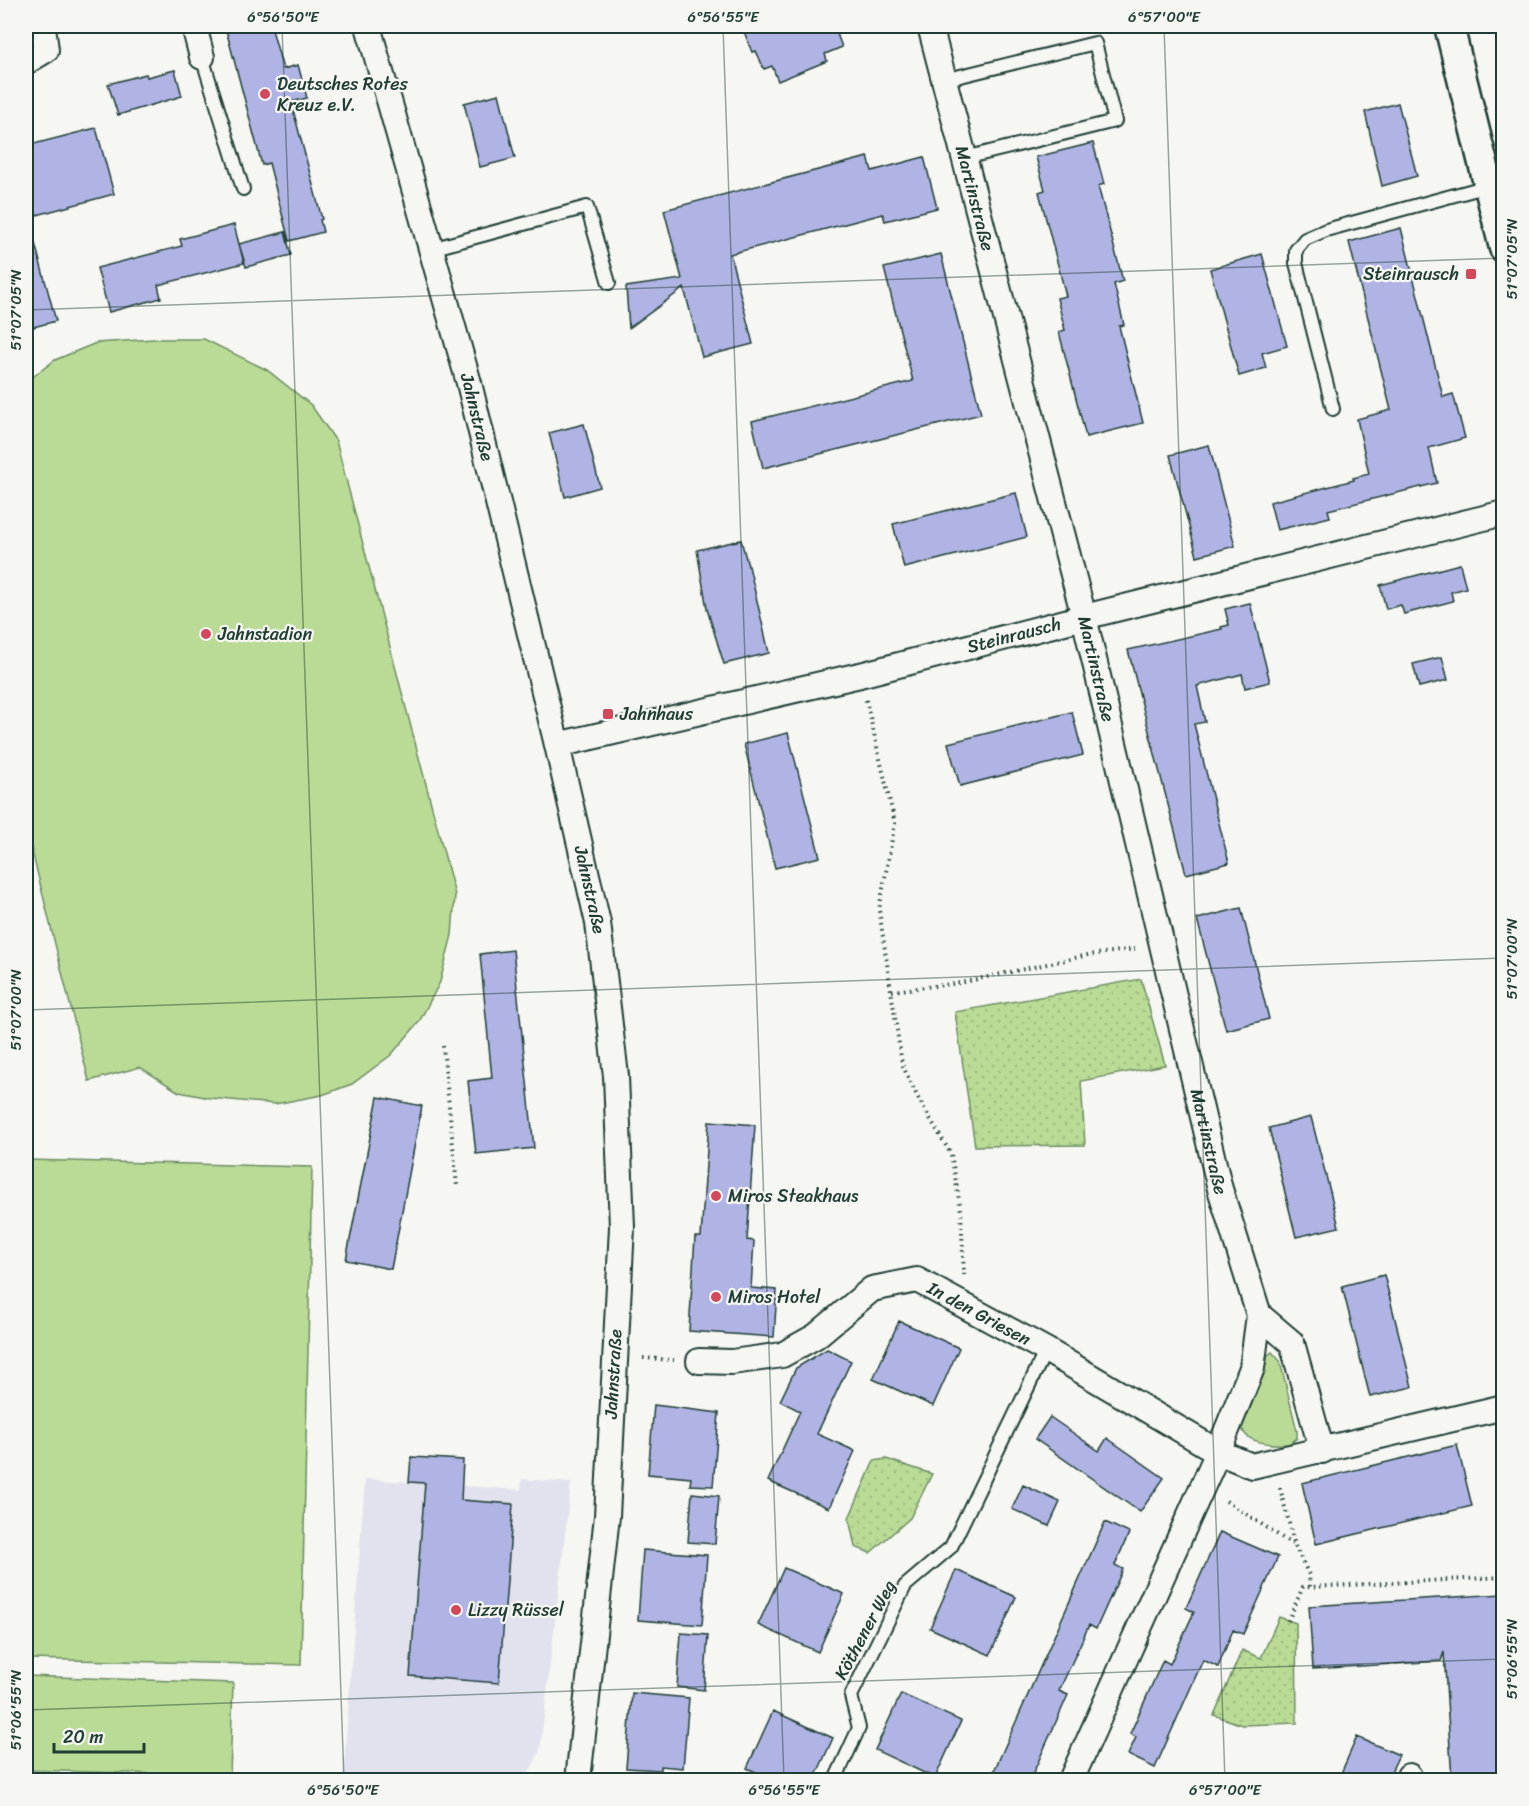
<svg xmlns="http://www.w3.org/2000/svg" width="1529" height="1806" font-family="Sriracha,sans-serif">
<defs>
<pattern id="park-dots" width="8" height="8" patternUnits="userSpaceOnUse" patternTransform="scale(1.5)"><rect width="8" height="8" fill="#b9db95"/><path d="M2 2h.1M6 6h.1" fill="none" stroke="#9fbd81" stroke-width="1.8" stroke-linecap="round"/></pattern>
</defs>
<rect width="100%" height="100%" fill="#f6f6f2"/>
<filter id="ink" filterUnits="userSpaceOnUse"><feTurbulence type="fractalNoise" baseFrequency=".0167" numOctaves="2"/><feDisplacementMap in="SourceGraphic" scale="12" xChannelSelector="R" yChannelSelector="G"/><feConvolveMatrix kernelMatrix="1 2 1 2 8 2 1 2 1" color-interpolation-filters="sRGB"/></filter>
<g filter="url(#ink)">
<path fill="#e1e2ee" d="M365,1479L521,1490L522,1479L571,1483L540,1751L525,1780H346L343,1778Z"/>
<path fill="#b9db95" stroke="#6c8c64" stroke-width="1.5" d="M154,339H204L267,370L311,405L336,441L455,895L452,935L440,982L419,1022L391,1055L352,1084L322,1095L275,1104L210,1098L179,1092L140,1067L89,1081L26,827V382L55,360L96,343Z
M26,1160L312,1167L301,1665L26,1659Z
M1272,1352L1280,1361L1297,1431V1438L1289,1444C1274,1445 1241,1444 1242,1424L1264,1373L1268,1355Z
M26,1676L233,1683L230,1776L26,1770Z"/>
<path fill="url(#park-dots)" stroke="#6c8c64" stroke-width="1.5" d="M1141,979L1165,1065L1081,1081L1085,1145L975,1146L955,1012Z
M886,1459L932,1474L910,1518L870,1553L855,1547L849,1518L874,1461Z
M1279,1617L1296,1623L1297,1723L1242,1725L1214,1715L1242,1650L1261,1658Z"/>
<path fill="#b0b4e5" stroke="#1f3d34" stroke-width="1.5" d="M225,26H271L283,69L298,65L307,98L291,102L322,219L320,220L323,232L289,241L269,163L262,165Z
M742,26H834L842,47L825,54L827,61L778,81L772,66L764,69L756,51L752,52Z
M175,70L182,96L118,115L108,84L146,74L147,77Z
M499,94L515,158L480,167L464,103Z
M1398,103L1417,176L1382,186L1365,112Z
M96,128L114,194L26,218V146Z
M1093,143L1104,184L1098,186L1123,281L1114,284L1124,325L1119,326L1143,423L1086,437L1059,332L1065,330L1057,298L1066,296L1039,192L1045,190L1036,157Z
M868,157L872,171L924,157L937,208L885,221L883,214L730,254L753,344L702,357L684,288L629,328L626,287L682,279L664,210Z
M234,225L244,263L158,285L161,298L109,312L97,268L182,246L180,239Z
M1401,228L1443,397L1453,394L1465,438L1429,448L1437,483L1328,510L1330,517L1277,530L1270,502L1354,480L1353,478L1369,474L1357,419L1391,410L1349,242Z
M285,232L291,255L246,267L239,244Z
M33,236L56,321L26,329V237Z
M941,254L981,414L763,468L752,421L913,381L884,268Z
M1262,254L1287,346L1262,353L1266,368L1239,376L1210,269Z
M584,424L600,487L565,497L549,433Z
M1209,445L1235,546L1197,556L1170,455Z
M1016,493L1027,537L904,568L893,524Z
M741,540L748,566H749L769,653L724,664L707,609L697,550Z
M1460,564L1466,588L1451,592L1453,601L1404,614L1401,605L1386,609L1380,585Z
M1250,603L1270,682L1245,688L1242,674L1197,686L1205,722L1194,724L1229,863L1186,874L1128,650L1222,629L1221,627L1229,625L1225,609Z
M1442,657L1448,680L1419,687L1413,664Z
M1072,712L1083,755L960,786L948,743Z
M788,733L820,857L775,868L744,744Z
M1241,908L1269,1019L1226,1030L1197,919Z
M513,950L534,1148L476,1154L468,1081L492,1078L480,954Z
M378,1097L422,1106L391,1269L346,1260Z
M1311,1117L1339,1227L1296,1237L1269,1128Z
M709,1121L755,1125L747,1240L754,1241L751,1288L777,1290L774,1337L689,1331L695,1237H701Z
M1384,1275L1412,1387L1370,1397L1342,1286Z
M899,1321L959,1348L933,1406L873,1379Z
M827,1349L851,1361L817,1434L855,1451L829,1508L768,1481L800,1411L780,1401L796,1368Z
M654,1405L719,1413L713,1486L690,1485L691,1478L648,1474Z
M1050,1417L1099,1451L1107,1438L1164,1478L1140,1512L1035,1439Z
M1457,1445L1472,1506L1316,1544L1302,1483Z
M411,1457L463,1460L461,1500L513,1504L499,1683L410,1676L425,1483L409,1482Z
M1023,1485L1060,1502L1049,1526L1012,1509Z
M692,1493L719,1496L715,1544L688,1542Z
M1105,1522L1129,1533L1115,1565L1123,1569L1096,1629L1089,1625L1059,1691L1068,1695L1030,1780H990Z
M1220,1532L1278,1557L1243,1634L1233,1630L1218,1667L1203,1660L1155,1768L1128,1755L1136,1737L1130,1734L1163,1660L1170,1664L1194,1612L1186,1608Z
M643,1550L707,1555L702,1625L638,1620Z
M784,1568L844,1594L818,1652L758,1625Z
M956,1570L1016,1597L990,1655L930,1628Z
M1503,1594V1780H1452L1444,1652L1441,1661L1313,1669L1309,1606Z
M681,1633L708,1635L704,1690L677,1687Z
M632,1693L689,1698L683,1768L661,1766V1770L626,1768Z
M901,1694L961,1721L935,1778L875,1750Z
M773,1711L833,1738L814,1780H774L747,1768Z
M1357,1737L1399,1755L1387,1780H1338Z"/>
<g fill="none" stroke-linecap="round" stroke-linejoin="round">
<g stroke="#1f3d34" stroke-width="16">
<path id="service" d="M202,57L243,189
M944,80L1095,43L1115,121L965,158
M431,249L587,207L609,283
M1333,409L1296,263V250L1305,239L1326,230L1488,186
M835,1780L859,1728L851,1696L905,1586L951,1547L1046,1350"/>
</g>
<g stroke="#1f3d34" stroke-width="28">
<g id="minor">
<path d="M194,26L202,57"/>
<path id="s1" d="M368,26L469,383L557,745L598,923L616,1076L622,1227L607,1516L578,1780"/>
<path id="s2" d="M930,26L1084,617L1220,1189L1259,1315L1292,1343L1322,1451"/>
<path d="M26,62L46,50L43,26"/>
<path id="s3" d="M557,745L860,675L1084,617L1504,513"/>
<path id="s4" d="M699,1361L732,1362L782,1355L816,1336L872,1289L917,1280L1046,1350L1218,1452L1252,1466L1504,1407"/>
<path d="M1409,1776L1410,1780"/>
<path d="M1071,1780L1218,1452L1252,1368L1259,1315"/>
</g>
</g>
<g stroke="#1f3d34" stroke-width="33">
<path id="tertiary" d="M1449,26L1504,248"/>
</g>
<path stroke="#1f3d34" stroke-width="4" stroke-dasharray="1.5 4.5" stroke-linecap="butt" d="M866,700L895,823L879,910L902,1064L918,1098L951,1154L961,1211L964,1275
M892,991L960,983L1088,955L1135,949
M443,1046L457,1186
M643,1358L674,1360
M1280,1488L1295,1546L1309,1575L1310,1587L1504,1577
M1226,1501L1295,1546
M1288,1621L1303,1587H1310"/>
<use href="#service" stroke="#f6f6f2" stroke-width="12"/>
<use href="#minor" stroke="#f6f6f2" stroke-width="24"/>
<use href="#tertiary" stroke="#f6f6f2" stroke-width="28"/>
</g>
</g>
<path fill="none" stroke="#1f3d34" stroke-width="1.5" stroke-opacity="0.45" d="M282,26L344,1780M723,26L784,1780M1164,26L1225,1780M26,310L1504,258M26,1010L1504,958M26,1710L1504,1659"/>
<g fill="#d1495b" stroke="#f6f6f2" stroke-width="2">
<circle cx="265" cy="94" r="6"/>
<rect x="1465" y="268" width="12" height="12" rx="3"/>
<circle cx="206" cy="634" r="6"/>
<rect x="602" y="708" width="12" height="12" rx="3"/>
<circle cx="716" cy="1196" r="6"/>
<circle cx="716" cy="1297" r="6"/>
<circle cx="456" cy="1610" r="6"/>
</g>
<g text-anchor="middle" stroke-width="4.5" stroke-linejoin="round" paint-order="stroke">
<g font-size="18" fill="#1f3d34" stroke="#f6f6f2" text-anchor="start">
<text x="277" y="90">Deutsches Rotes<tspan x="277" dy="21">Kreuz e.V.</tspan></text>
<text x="1459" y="280" text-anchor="end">Steinrausch</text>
<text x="218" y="640">Jahnstadion</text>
<text x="620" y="720">Jahnhaus</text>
<text x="728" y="1202">Miros Steakhaus</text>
<text x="728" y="1303">Miros Hotel</text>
<text x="468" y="1616">Lizzy Rüssel</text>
</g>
<g font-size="18" fill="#1f3d34" stroke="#f6f6f2">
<text dy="6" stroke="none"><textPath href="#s2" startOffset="178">Martinstraße</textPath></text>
<text dy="6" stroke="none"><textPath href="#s1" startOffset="406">Jahnstraße</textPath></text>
<text dy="6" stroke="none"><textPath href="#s3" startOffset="470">Steinrausch</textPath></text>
<text dy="6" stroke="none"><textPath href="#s2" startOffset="664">Martinstraße</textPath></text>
<text dy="6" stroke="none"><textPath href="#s1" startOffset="892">Jahnstraße</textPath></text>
<text dy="6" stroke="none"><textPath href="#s2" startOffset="1150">Martinstraße</textPath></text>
<text dy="6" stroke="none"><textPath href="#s4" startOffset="312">In den Griesen</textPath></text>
<text transform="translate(613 1374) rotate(-87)" y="6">Jahnstraße</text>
<text transform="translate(865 1630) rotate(-62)" y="6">Köthener Weg</text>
</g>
</g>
<rect width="1529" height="1806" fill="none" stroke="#f6f6f2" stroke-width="66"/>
<path d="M54 1743v9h90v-9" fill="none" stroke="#1f3d34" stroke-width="3"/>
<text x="63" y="1743" font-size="18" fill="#1f3d34" stroke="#f6f6f2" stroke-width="4.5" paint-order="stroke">20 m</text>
<rect x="33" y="33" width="1463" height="1740" fill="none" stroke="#1f3d34" stroke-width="2"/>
<g font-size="15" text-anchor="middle" fill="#1f3d34">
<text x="283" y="22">6°56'50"E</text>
<text x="723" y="22">6°56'55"E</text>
<text x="1164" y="22">6°57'00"E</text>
<text transform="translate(1512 259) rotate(-90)" y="5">51°07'05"N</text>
<text transform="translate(16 310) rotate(-90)" y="5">51°07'05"N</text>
<text transform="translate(1512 959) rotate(-90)" y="5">51°07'00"N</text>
<text transform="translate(16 1010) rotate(-90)" y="5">51°07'00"N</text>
<text transform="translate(1512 1659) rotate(-90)" y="5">51°06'55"N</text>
<text transform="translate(16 1710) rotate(-90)" y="5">51°06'55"N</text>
<text x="343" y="1795">6°56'50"E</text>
<text x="784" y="1795">6°56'55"E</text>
<text x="1225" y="1795">6°57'00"E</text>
</g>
</svg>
